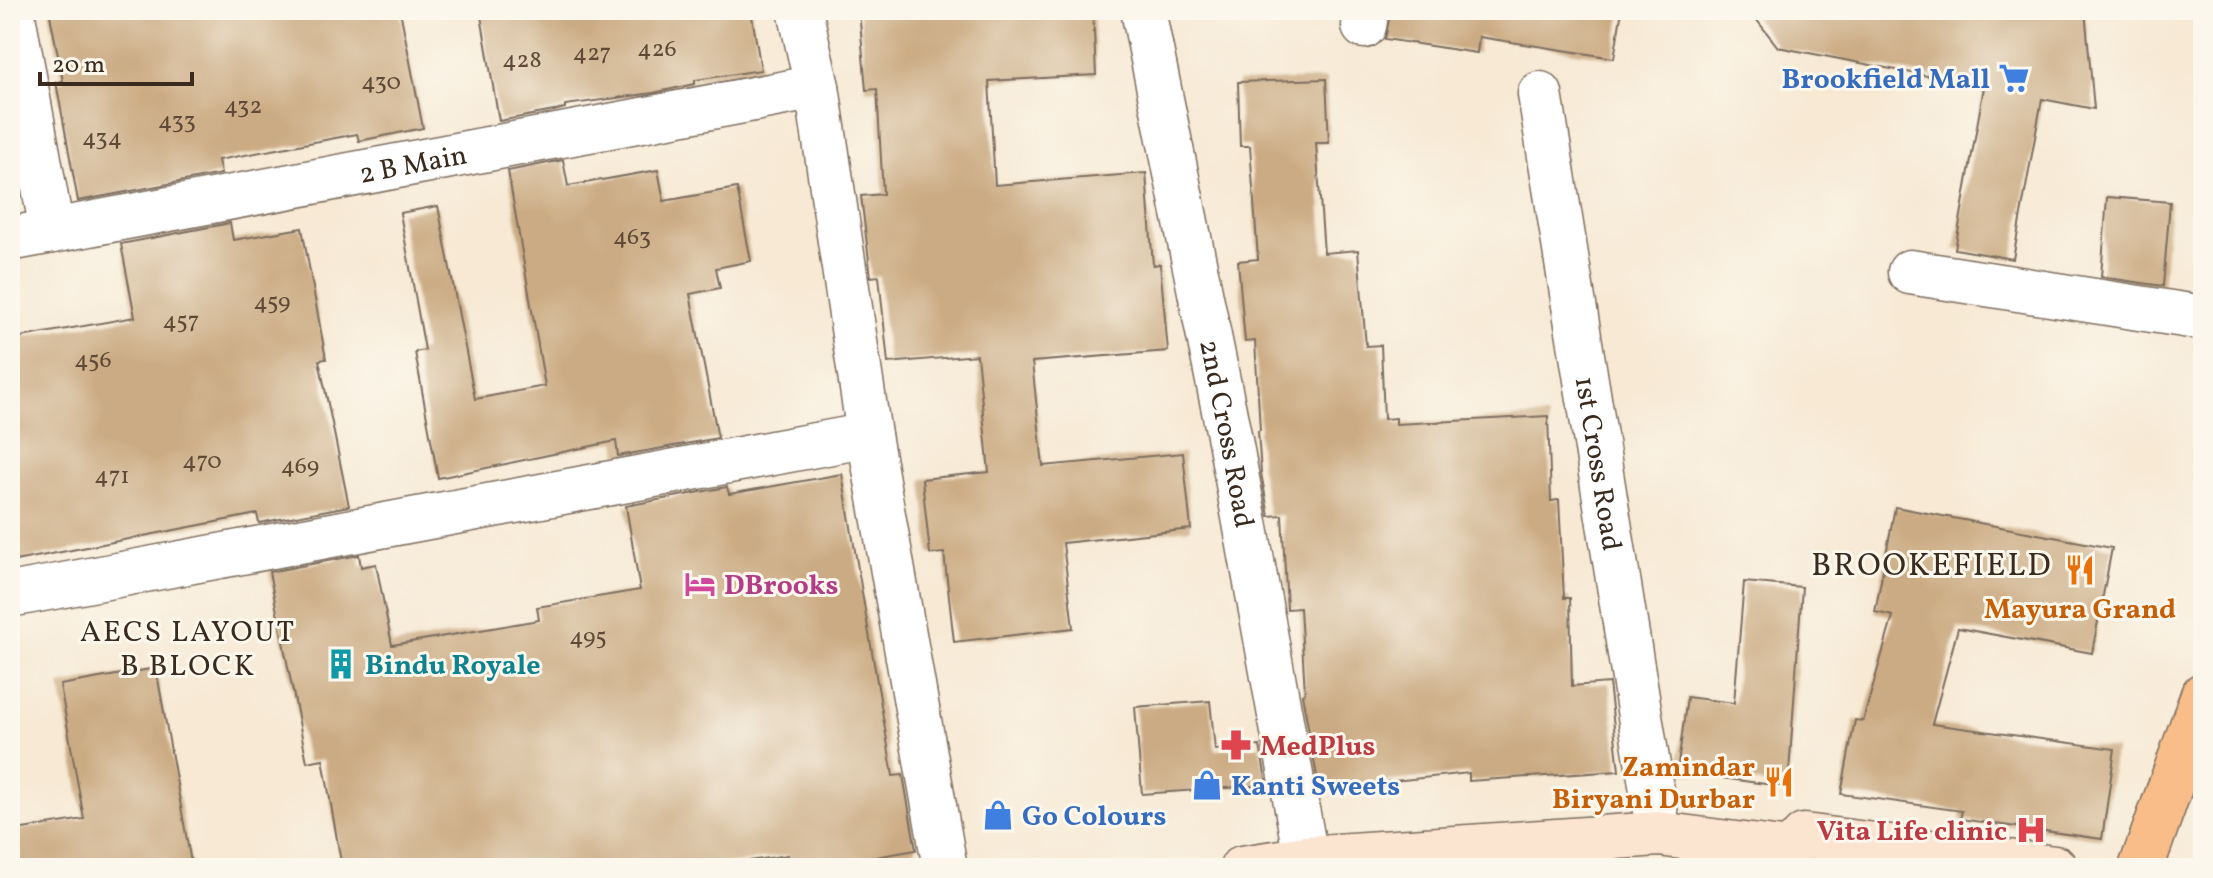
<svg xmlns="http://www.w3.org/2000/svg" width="2213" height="878" font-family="Vollkorn,serif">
<rect width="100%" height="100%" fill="#fbf7ec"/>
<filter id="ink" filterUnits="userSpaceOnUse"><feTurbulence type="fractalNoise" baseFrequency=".0125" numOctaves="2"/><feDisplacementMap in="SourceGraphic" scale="16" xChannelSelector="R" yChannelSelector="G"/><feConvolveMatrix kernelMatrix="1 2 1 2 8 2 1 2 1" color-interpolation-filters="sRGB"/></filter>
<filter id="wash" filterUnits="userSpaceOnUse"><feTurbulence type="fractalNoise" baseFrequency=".006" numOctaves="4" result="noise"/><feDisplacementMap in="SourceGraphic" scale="32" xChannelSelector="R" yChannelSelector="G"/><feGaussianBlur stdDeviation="1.8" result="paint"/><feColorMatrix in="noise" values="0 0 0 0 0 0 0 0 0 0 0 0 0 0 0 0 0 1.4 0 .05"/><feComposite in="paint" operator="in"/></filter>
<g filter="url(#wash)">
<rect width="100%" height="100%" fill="#f7e9d4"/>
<g id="blocks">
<path fill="#cbab83" d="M49,10H400L423,128L359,141L357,134L218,160L221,174L78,201L56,82L63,81Z
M480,10H751L761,70L695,80V84L653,93L565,105V108L554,111L499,121Z
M859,10H1093L1096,75L989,81L995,185L1146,173L1153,265L1160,264L1168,351L1032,362L1043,466L1183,453L1191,529L1063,543L1073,628L954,642L944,553L930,554L922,479L989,472L977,355L888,363L879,276L871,277L861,196L883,194L877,89L866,90Z
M1391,10H1622L1614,58L1479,37L1477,53L1385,39Z
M1749,10H2085L2094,109L2042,99L2013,259L1955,249L1984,87L1778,47Z
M1326,79L1329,143H1316L1324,253L1358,250L1366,346L1381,345L1384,419L1396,418V424L1548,416L1551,501L1559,500L1564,598H1570L1572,686L1609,683L1619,771L1469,781V773L1327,788L1326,781L1318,782L1302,694L1305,693L1300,608L1287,609L1282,515L1269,516L1261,473L1258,431L1260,430L1255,341L1245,342L1238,261L1258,259L1250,146H1240L1238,82Z
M563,160L568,186L658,170L664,201L737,188L751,261L716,268L720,288L690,294L718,438L618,456L616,441L438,478L415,352L425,350L400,213L438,206L475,399L545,386L508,171Z
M2107,197L2170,202L2163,286L2101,277Z
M230,223L233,240L302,228L326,359L319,360L349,506L259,523L257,514L10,562V339L135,317L121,244Z
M842,474L893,776L903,775L916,850L812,868H790L788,855L706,868H342L323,759L307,762L269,572L359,555L361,567L376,564L392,645L539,620L537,607L640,590L626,506L727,487L729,494Z
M1895,507L2112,548L2092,653L1958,628L1932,724L2115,749L2102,839L1960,819L1962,811L1841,794L1855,720L1863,721L1893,616L1875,612Z
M1744,582L1802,587L1788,787L1677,772L1687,697L1734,703Z
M156,668L192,868H10V831L84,819L60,685Z
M1210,701L1215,750L1260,746L1267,785L1142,794L1135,707Z"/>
</g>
</g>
<g filter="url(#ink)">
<use href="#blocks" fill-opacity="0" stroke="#7d6d5e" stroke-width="2"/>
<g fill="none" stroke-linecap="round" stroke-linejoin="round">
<g stroke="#7d6d5e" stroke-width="47">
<g id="street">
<path d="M12,10L52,231"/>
<path d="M800,10L817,87L869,435L945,868"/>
<path id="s1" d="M1143,10L1230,440L1306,858"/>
<path d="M1364,26L1367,10"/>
<path id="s2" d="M1540,94L1659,834"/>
<path id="s3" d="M10,239L817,87"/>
<path d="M1910,272L2203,318"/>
<path d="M10,595L869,435"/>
</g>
</g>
<g stroke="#7d6d5e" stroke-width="47">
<path id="secondary" d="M1790,851L1804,836L2055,868
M1242,868L1306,858L1659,834L1790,851"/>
</g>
<g stroke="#7d6d5e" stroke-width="47">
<path id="primary" d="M2141,868L2203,695"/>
</g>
<use href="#street" stroke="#fff" stroke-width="44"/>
<use href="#secondary" stroke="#fce5d0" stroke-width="44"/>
<use href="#primary" stroke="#f8bd89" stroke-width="44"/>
</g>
</g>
<defs>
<g id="supermarket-bare" transform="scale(2.4)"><path d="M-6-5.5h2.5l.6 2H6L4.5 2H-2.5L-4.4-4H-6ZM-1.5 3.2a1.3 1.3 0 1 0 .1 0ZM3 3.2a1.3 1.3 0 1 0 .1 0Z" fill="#3f7fe0" stroke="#fbf7ec" stroke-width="2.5" paint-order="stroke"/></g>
<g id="restaurant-bare" transform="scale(2.4)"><path d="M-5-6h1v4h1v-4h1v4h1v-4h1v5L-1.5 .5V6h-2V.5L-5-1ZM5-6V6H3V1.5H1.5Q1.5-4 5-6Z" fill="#e8710a" stroke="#fbf7ec" stroke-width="2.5" paint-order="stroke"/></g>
<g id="hotel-bare" transform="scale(2.4)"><path d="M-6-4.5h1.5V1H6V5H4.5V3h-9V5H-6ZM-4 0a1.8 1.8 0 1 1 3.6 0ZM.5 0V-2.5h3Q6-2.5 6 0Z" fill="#d1479c" stroke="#fbf7ec" stroke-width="2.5" paint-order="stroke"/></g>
<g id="building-bare" transform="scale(2.4)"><path d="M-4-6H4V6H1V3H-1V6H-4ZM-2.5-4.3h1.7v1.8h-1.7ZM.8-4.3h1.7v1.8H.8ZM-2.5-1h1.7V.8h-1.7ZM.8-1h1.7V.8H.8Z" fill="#0f9aa8" stroke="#fbf7ec" stroke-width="2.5" paint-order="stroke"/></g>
<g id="pharmacy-bare" transform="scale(2.4)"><path d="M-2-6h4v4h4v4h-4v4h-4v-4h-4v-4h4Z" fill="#e0444e" stroke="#fbf7ec" stroke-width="2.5" paint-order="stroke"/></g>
<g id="shop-bare" transform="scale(2.4)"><path d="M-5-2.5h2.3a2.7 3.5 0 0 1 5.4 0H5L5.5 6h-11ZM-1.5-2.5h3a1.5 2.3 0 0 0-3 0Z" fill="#3f7fe0" stroke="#fbf7ec" stroke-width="2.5" paint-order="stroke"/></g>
<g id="hospital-bare" transform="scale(2.4)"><path d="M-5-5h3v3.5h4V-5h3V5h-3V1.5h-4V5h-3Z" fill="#e0444e" stroke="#fbf7ec" stroke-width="2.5" paint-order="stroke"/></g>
</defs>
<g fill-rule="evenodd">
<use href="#supermarket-bare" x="2014" y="78"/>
<use href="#restaurant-bare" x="2080" y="570"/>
<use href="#hotel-bare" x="700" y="584"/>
<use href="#building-bare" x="341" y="664"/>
<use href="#pharmacy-bare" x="1236" y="745"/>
<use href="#restaurant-bare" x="1779" y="782"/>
<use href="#shop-bare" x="1207" y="785"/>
<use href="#shop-bare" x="998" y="815"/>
<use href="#hospital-bare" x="2031" y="830"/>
</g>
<g text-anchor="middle" stroke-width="6" stroke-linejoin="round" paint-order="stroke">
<g font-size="24" fill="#5f4a37">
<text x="657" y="56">426</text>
<text x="592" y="60">427</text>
<text x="522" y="67">428</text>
<text x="381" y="89">430</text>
<text x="243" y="113">432</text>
<text x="177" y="128">433</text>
<text x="102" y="145">434</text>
<text x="632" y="244">463</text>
<text x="272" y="309">459</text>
<text x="181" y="328">457</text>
<text x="93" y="367">456</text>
<text x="202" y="468">470</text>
<text x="300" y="473">469</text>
<text x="112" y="483">471</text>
<text x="588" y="644">495</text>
</g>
<g font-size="28" font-weight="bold" fill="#366cbe" stroke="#fbf7ec" text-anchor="start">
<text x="1990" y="88" text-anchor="end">Brookfield Mall</text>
<text x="1231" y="795">Kanti Sweets</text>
<text x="1022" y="825">Go Colours</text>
</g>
<g font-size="28" fill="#3b2a1e" stroke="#fbf7ec">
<text dy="10" stroke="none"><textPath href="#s3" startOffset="410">2 B Main</textPath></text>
<text dy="10" stroke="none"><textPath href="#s1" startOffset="432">2nd Cross Road</textPath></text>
<text dy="10" stroke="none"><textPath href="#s2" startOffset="374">1st Cross Road</textPath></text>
</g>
<g font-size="28" font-weight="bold" fill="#b23c85" stroke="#fbf7ec" text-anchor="start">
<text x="724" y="594">DBrooks</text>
</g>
<g font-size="28" font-weight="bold" fill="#c56008" stroke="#fbf7ec">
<text x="2080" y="618">Mayura Grand</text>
<text x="1755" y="776" text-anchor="end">Zamindar<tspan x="1755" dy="32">Biryani Durbar</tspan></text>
</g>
<g font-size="28" font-weight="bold" fill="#0d838f" stroke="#fbf7ec" text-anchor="start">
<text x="365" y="674">Bindu Royale</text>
</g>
<g font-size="28" font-weight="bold" fill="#be3a42" stroke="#fbf7ec" text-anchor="start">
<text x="1260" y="755">MedPlus</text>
<text x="2007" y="840" text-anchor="end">Vita Life clinic</text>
</g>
<g font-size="30" letter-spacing="2" fill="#3b2a1e" stroke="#fbf7ec">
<text x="188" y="641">AECS LAYOUT<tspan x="188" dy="34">B BLOCK</tspan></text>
</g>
<g font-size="32" letter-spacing="2" fill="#3b2a1e" stroke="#fbf7ec">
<text x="1932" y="575">BROOKEFIELD</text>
</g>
</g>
<rect width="2213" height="878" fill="none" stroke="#fbf7ec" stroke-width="40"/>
<path d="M40 72v12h152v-12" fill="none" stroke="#3b2a1e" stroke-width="4"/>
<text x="52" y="72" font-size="24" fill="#3b2a1e" stroke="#fbf7ec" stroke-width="6" paint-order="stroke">20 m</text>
</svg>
